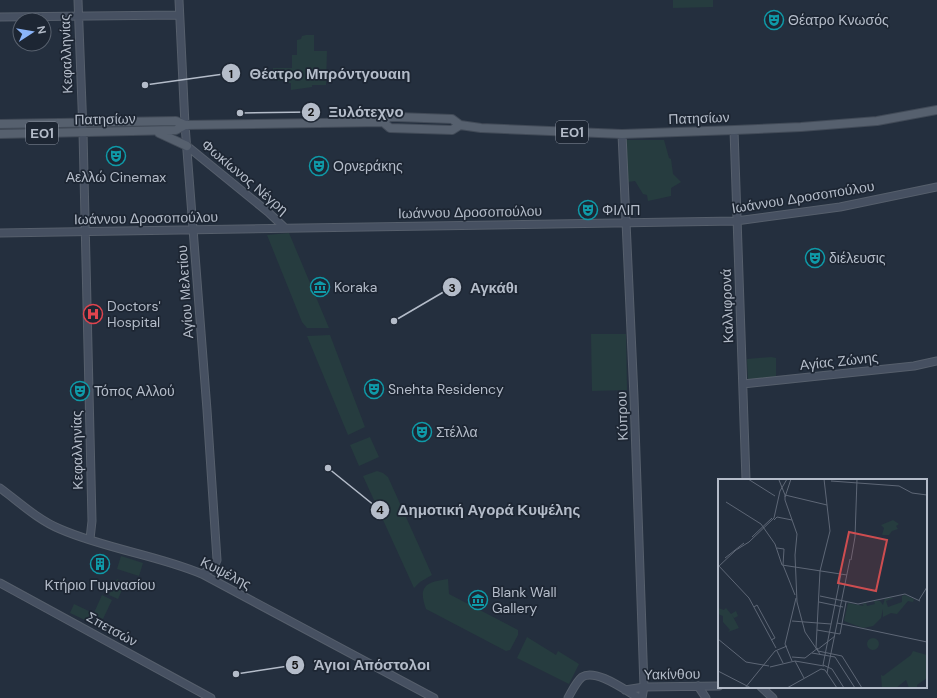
<svg xmlns="http://www.w3.org/2000/svg" width="937" height="698" font-family="'DM Sans',sans-serif">
<rect width="100%" height="100%" fill="#242f3e"/>
<path fill="#263c3f" d="M673,0H713V7L673,8Z
M306,35H314V51H327L326,85H312V87L291,90V83H285V81L273,80V68H292V55H297V40L301,39L302,36Z
M625,140H664L669,158L671,159L673,174L681,182L671,188V196L648,201L647,195L643,194L635,181L628,182Z
M289,233L329,328H307L302,322L267,235Z
M591,334H626L627,390L592,391Z
M330,335L365,427L348,435L307,336Z
M771,357L776,358V379L748,382L747,359Z
M370,437L379,457L359,466L350,445Z
M377,471L383,473L388,477L432,575L420,582L414,588L363,476Z
M121,556L143,563L139,576L117,569Z
M117,579L125,583L118,599L109,595Z
M448,579L449,594L518,630V635L510,650L506,651L426,609C418,587 425,582 448,579Z
M102,595L112,600L103,619L93,615Z
M74,604L91,612L87,621L70,613Z
M527,637L556,655L558,651L579,664L569,684L517,658Z"/>
<g fill="none" stroke-linecap="round" stroke-linejoin="round">
<g stroke="#565f6c" stroke-width="9">
<path id="secondary" d="M78,0L83,132L92,521L90,539
M179,0L185,125L207,410L217,560L214,567L202,574
M0,17L179,15
M734,130L746,480
M622,134L634,397L644,687L642,698
M187,146L268,212L285,228
M0,233L736,221L840,207L937,187
M743,384L914,366L937,361
M0,488C19,502 38,520 60,529C106,549 157,555 202,574L434,698
M0,583L211,698
M698,686L706,698
M761,687L773,698
M625,690L644,687L719,686
M568,698C572,691 576,682 582,677C596,668 626,691 639,698"/>
</g>
<g stroke="#414a57" stroke-width="10">
<path id="primary" d="M383,122L390,128L452,130L460,125
M0,124L176,121L185,125L383,122L389,117H397L452,119L460,125L481,128L622,134L734,130L801,127L877,121L937,110
M159,133L187,146
M0,134L176,130L185,125"/>
</g>
<use href="#secondary" stroke="#465061" stroke-width="7"/>
<use href="#primary" stroke="#56606e" stroke-width="8"/>
</g>
<defs>
<g id="theatre-ring" transform="scale(1)"><circle r="9.5" fill="#1d2633" stroke="#0f9aa8" stroke-width="1.5"/><path d="M-5-5.5Q0-4 5-5.5V0Q5 5 0 6Q-5 5-5 0ZM-3.3-2.5H-1v1.5H-3.3ZM1-2.5H3.3v1.5H1ZM-2.8 1Q0 5.5 2.8 1Z" fill="#0f9aa8"/></g>
<g id="museum-ring" transform="scale(1)"><circle r="9.5" fill="#1d2633" stroke="#0f9aa8" stroke-width="1.5"/><path d="M0-6L6-3V-2H-6V-3ZM-5-1h2V3h-2ZM-1-1h2V3h-2ZM3-1h2V3H3ZM-6 4H6V6H-6Z" fill="#0f9aa8"/></g>
<g id="hospital-ring" transform="scale(1)"><circle r="9.5" fill="#1d2633" stroke="#e0444e" stroke-width="1.5"/><path d="M-5-5h3v3.5h4V-5h3V5h-3V1.5h-4V5h-3Z" fill="#e0444e"/></g>
<g id="building-ring" transform="scale(1)"><circle r="9.5" fill="#1d2633" stroke="#0f9aa8" stroke-width="1.5"/><path d="M-4-6H4V6H1V3H-1V6H-4ZM-2.5-4.3h1.7v1.8h-1.7ZM.8-4.3h1.7v1.8H.8ZM-2.5-1h1.7V.8h-1.7ZM.8-1h1.7V.8H.8Z" fill="#0f9aa8"/></g>
</defs>
<g fill-rule="evenodd">
<use href="#theatre-ring" x="774" y="20"/>
<use href="#theatre-ring" x="116" y="156"/>
<use href="#theatre-ring" x="319" y="166"/>
<use href="#theatre-ring" x="588" y="210"/>
<use href="#theatre-ring" x="815" y="258"/>
<use href="#museum-ring" x="320" y="287"/>
<use href="#hospital-ring" x="93" y="314"/>
<use href="#theatre-ring" x="374" y="389"/>
<use href="#theatre-ring" x="80" y="391"/>
<use href="#theatre-ring" x="422" y="432"/>
<use href="#building-ring" x="100" y="564"/>
<use href="#museum-ring" x="478" y="600"/>
</g>
<g text-anchor="middle" stroke-width="3.5" stroke-linejoin="round" paint-order="stroke">
<g fill="#1d2633" stroke="#878f9c" stroke-width="1">
<rect x="556" y="121" width="32" height="22" rx="3"/>
<rect x="26" y="122" width="32" height="22" rx="3"/>
</g>
<g font-size="13" font-weight="bold" fill="#b4bcc9">
<text x="572" y="137">ΕΟ1</text>
<text x="42" y="138">ΕΟ1</text>
</g>
<g font-size="14" fill="#b4bcc9" stroke="#1d2633" text-anchor="start">
<text x="788" y="25">Θέατρο Κνωσός</text>
<text x="333" y="171">Ορνεράκης</text>
<text x="116" y="182" text-anchor="middle">Αελλώ Cinemax</text>
<text x="602" y="215">ΦΙΛΙΠ</text>
<text x="829" y="263">διέλευσις</text>
<text x="334" y="292">Koraka</text>
<text x="107" y="311">Doctors'<tspan x="107" dy="16">Hospital</tspan></text>
<text x="388" y="394">Snehta Residency</text>
<text x="94" y="396">Τόπος Αλλού</text>
<text x="436" y="437">Στέλλα</text>
<text x="100" y="590" text-anchor="middle">Κτήριο Γυμνασίου</text>
<text x="492" y="597">Blank Wall<tspan x="492" dy="16">Gallery</tspan></text>
</g>
<g font-size="14" fill="#b4bcc9" stroke="#1d2633">
<text transform="translate(66 54) rotate(-92)" y="5">Κεφαλληνίας</text>
<text transform="translate(699 118) rotate(-2)" y="5">Πατησίων</text>
<text transform="translate(105 119) rotate(-1)" y="5">Πατησίων</text>
<text transform="translate(245 177) rotate(40)" y="5">Φωκίωνος Νέγρη</text>
<text transform="translate(803 197) rotate(-9)" y="5">Ιωάννου Δροσοπούλου</text>
<text transform="translate(470 212) rotate(-1)" y="5">Ιωάννου Δροσοπούλου</text>
<text transform="translate(146 218) rotate(-1)" y="5">Ιωάννου Δροσοπούλου</text>
<text transform="translate(185 292) rotate(-94)" y="5">Αγίου Μελετίου</text>
<text transform="translate(727 306) rotate(-92)" y="5">Καλλιφρονά</text>
<text transform="translate(839 361) rotate(-6)" y="5">Αγίας Ζώνης</text>
<text transform="translate(622 416) rotate(-92)" y="5">Κύπρου</text>
<text transform="translate(77 450) rotate(-91)" y="5">Κεφαλληνίας</text>
<text transform="translate(226 573) rotate(27)" y="5">Κυψέλης</text>
<text transform="translate(112 629) rotate(29)" y="5">Σπετσών</text>
<text transform="translate(672 674) rotate(-1)" y="5">Υακίνθου</text>
</g>
</g>
<g transform="translate(718 479)">
<rect width="209" height="209" fill="#242f3e"/>
<path d="M175,41L181,45L178,47L180,50L174,52L171,56H164L166,49L163,46ZM187,116L196,120L195,123L190,122L179,135L173,134L165,138V130L163,139L155,147L145,149L126,142L130,124L146,127L144,125L148,124L149,127L157,125L156,122H162L165,126L167,119H176L168,122L170,128L184,123V117ZM0,129L6,131L8,129L13,135L18,132L20,137L16,139L14,136L21,149L10,153L12,151L5,143V137L0,135ZM149 165a6 6 0 1 1 12 0a6 6 0 1 1-12 0ZM195,172L209,176V199L199,206V209H191L188,201L178,209H164L163,196L165,197L193,176Z" fill="#263c3f"/>
<path fill="none" stroke="#5e6776" stroke-width="1" d="M30,0L57,17M106,0L112,52L102,92L98,169L100,172L124,177L144,209M61,1L67,16L109,26M113,2L181,7L194,14L209,16M67,16V21L79,55L77,76L79,123M67,18L73,0M8,23L43,45L57,65L64,86L129,96M56,41L59,38L74,41M34,58L54,39M59,69L66,70L65,86L77,116M7,79L26,64M133,81L137,58L139,0M0,86L31,119L58,169M0,88L18,71L31,63L56,39L62,12L69,0M123,95L105,186L114,190L126,209M102,117L140,125L187,115L202,122M201,121L209,108M79,123L87,153L102,175M101,123L125,128M36,128L39,126L57,159L53,161M74,142L113,145M119,144L209,163M99,151L122,155L128,123M0,160L28,183L51,187M99,171L117,157M59,172L65,184M94,174L117,178L137,209M74,178L87,179L100,169M74,182L67,165L78,119M77,182L106,187M52,188L77,182L86,199M0,192L33,209M109,194L132,80M27,209L57,172L69,167M69,209L103,190L107,191L119,209"/>
<path fill="#ce4d50" fill-opacity="0.15" stroke="#ce4d50" stroke-width="2" d="M131,53L169,61L158,112L120,104Z"/>
<rect width="209" height="209" fill="none" stroke="#b4bcc9" stroke-width="2"/>
</g>
<path fill="none" stroke="#b4bcc9" stroke-width="1.5" d="M145 85L231 73M240 113L311 112M394 321L452 287M328 468L380 510M236 674L295 665"/>
<g fill="#b4bcc9" stroke="#1d2633" stroke-width="1.5">
<circle cx="145" cy="85" r="4"/>
<circle cx="240" cy="113" r="4"/>
<circle cx="394" cy="321" r="4"/>
<circle cx="328" cy="468" r="4"/>
<circle cx="236" cy="674" r="4"/>
<circle cx="231" cy="73" r="10"/>
<circle cx="311" cy="112" r="10"/>
<circle cx="452" cy="287" r="10"/>
<circle cx="380" cy="510" r="10"/>
<circle cx="295" cy="665" r="10"/>
</g>
<g font-size="12" text-anchor="middle" font-weight="bold" fill="#111">
<text x="231" y="78">1</text>
<text x="311" y="116">2</text>
<text x="452" y="292">3</text>
<text x="380" y="514">4</text>
<text x="295" y="669">5</text>
</g>
<g font-size="15" text-anchor="middle" font-weight="bold" fill="#b4bcc9" stroke="#1d2633" stroke-width="3.5" stroke-linejoin="round" paint-order="stroke">
<text x="330" y="79">Θέατρο Μπρόντγουαιη</text>
<text x="366" y="117">Ξυλότεχνο</text>
<text x="494" y="293">Αγκάθι</text>
<text x="489" y="515">Δημοτική Αγορά Κυψέλης</text>
<text x="372" y="670">Άγιοι Απόστολοι</text>
</g>
<g transform="translate(32 32) rotate(78)"><circle r="19" fill="#1d2633" stroke="#59626f"/>
<path d="M0-3L7 15L0 10L-7 15Z" fill="#8ab4f8"/>
<text y="-6" font-size="11" font-weight="bold" text-anchor="middle" fill="#b4bcc9">N</text>
</g>
</svg>
